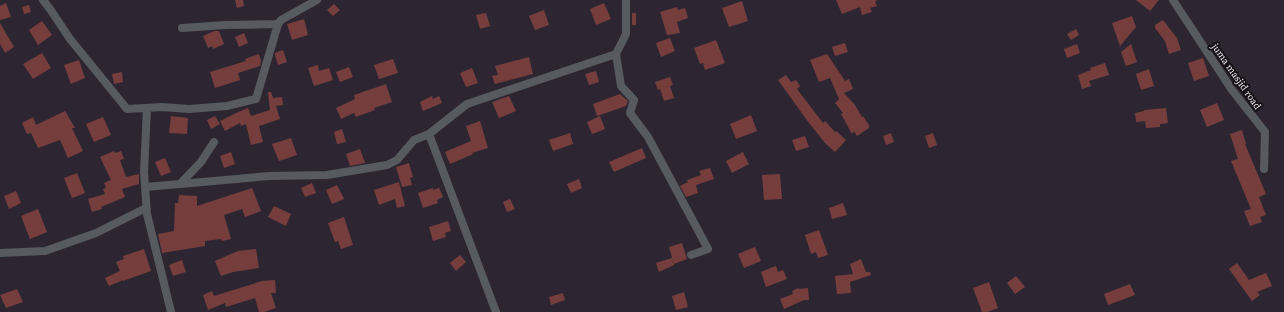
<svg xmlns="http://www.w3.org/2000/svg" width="1284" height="312" font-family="'Source Serif 4',serif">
<rect width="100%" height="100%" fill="#2d2632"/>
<path fill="#753e3c" d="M235,0H243L244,6L237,8Z
M836,0H877L875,2L877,6L870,8L872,12L862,15L860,7L842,14Z
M1136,0H1159L1150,11Z
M742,1L748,21L729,27L722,8Z
M6,3L11,17L0,20V6Z
M604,3L611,19L596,25L590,9Z
M334,4L340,10L333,16L327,10Z
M29,5L31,12L24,14L22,7Z
M677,7L678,10L685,8L688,18L677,22L680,33L667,35L660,12Z
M544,10L549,25L535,30L529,16Z
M486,13L490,26L480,29L476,15Z
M632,13H636V25H632Z
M1132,16L1136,27L1120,46L1112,23Z
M304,19L308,35L292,40L287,24Z
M1163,20L1177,38L1181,50L1169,54L1165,41L1155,28V25Z
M42,21L52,35L38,45L29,30Z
M0,23L14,47L5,53L0,44Z
M1076,29L1079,35L1071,40L1067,34Z
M214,31H219L224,44L213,49L212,46L208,48L203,36Z
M244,33L248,43L239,47L235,37Z
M670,38L675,51L661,57L656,43Z
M716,40L725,63L705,70L703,63L700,64L694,48Z
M845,43L848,52L835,56L832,47Z
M1077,44L1080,53L1067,58L1064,49Z
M1131,44L1137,62L1126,66L1121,52Z
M283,50L287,62L278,65L275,55V53Z
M42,53L51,68L33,79L23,64Z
M259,54L261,61L260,66L238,73L240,80L215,88L210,72L246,61L245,59Z
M827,54L845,81L849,79L853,89L844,93L855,105L862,117L863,116L869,125V128L857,136L854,131L852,134L841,114L843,113L835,103L839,99L830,78L819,82L810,60Z
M529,57L533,74L495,84L492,76L498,75L495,66Z
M1203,58L1209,76L1194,81L1188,63Z
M393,59L398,73L379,79L374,65Z
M79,60L85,78L71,84L64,65Z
M1105,63L1109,75L1089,81L1091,86L1082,89L1078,75L1091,70L1090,68Z
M318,65L319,71L329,68L333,80L314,86L308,68Z
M349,67L353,77L340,82L336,72Z
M472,68L478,83L466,87L460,73Z
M1149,69L1154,86L1141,90L1136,74Z
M596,71L599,82L589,85L585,74Z
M122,72L123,82L114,84L112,74Z
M786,75L791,82L796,80L800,86L797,89L823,123L825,121L835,132L836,131L846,140L835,152L825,143L806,119L778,80Z
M670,77L673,85L670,86L674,98L664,101L660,89L658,90L655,82Z
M386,84L392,102L374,108L375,110L356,117L354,113L341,119L336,108L355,99L354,95Z
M268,92H271L273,98L282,97L283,105L276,106L280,119L259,126L263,142L251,145L246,124L241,126L240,123L225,131L220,121L236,113L248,108L251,116L270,110Z
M620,94L628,101L626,106L597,116L593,104Z
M432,96L433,99L439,96L442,103L423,111L420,102Z
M509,96L516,111L499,118L492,102Z
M1217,103L1224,120L1207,127L1200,110Z
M1166,108L1168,123L1160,124V127L1146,128L1145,121L1136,122L1135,113L1144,111V110Z
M65,111L75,128H72L83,151L68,158L60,140L38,148L31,133L27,134L22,123L33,117L36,125Z
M751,115L757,131L736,139L730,124Z
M171,116L188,118L187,134L169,133Z
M215,116L220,124L211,129L207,120Z
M600,116L605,129L592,134L587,122Z
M103,117L111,135L94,142L86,124Z
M480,121L488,148L472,153L473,154L450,164L445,152L471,141L466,126Z
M342,129L346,142L337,144L334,132Z
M1242,130L1246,144H1245L1266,194L1259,197L1266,215L1260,217L1262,222L1250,226L1244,211L1251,209L1231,161L1238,159L1230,134Z
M570,133L573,144L553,151L549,140Z
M891,133L894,142L886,145L883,136Z
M933,133L937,145L929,148L925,136Z
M805,136L809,147L796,151L792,140Z
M291,138L297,155L279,161L272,144Z
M642,148L646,158L614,172L609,162Z
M360,149L365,163L350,166L346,154Z
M114,151L115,153L121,151L124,159L120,160L126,177L139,174V184L122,189L125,197L101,207L102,209L92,212L88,199L105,194L103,189L106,188L104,183L111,180L100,157Z
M231,152L235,164L224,168L220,156Z
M743,152L749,164L732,173L726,161Z
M165,158L171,172L161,176L155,162Z
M409,163L413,177L410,178L412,185L402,187L396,167Z
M710,168L714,179L696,185L698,193L686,197L680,186L688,182L687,180L701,175L699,171Z
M77,173L85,193L72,198L64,178Z
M780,174L782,199L764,200L762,175Z
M579,179L582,188L571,193L567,184Z
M399,182L405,206L397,208L395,199L379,205L374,190Z
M312,183L316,193L305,197L301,188Z
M337,185L344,199L332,204L326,190Z
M252,188L261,211L245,217L242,209L224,215L231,239L222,241L221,239L205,241V246L162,253L158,234L174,231L175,203H178L179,195L197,196V206Z
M433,188V190L439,188L443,197L437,200L438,203L423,208L418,193Z
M16,191L21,203L9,209L4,196Z
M510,199L515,209L507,212L503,202Z
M843,203L847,215L832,219L829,208Z
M274,206L291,214L286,226L268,217Z
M38,209L47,232L30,239L21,216Z
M344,217L353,245L341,249L338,241L335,242L328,223Z
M448,221L451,231L445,233L446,237L433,241L429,227Z
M819,230L828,255L818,258L816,252L811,254L805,235Z
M682,243L687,259L674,264L669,247Z
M755,247L761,261L744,268L738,254Z
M144,249L151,271L123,281V280L109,286L105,278L120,271L116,262L124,259L123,256Z
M256,249L259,268L233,272L221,276L215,261L238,251Z
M460,255L466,262L456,271L450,263Z
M672,258L674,265L659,272L656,263Z
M861,259L866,272H870L871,275L850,282L851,293L837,294L835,276L853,274L850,264Z
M182,260L186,272L173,276L169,265Z
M1237,263L1249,280L1266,273L1272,286L1257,292L1260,295L1252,301L1229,269Z
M776,266L778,272L783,270L787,279L766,287L761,272Z
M1016,276L1025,287L1015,294L1007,283Z
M275,280L276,293H271L276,308L264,312H259L255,298L226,307L225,303L208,310L203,295L212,291L214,296L262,281Z
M989,282L998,308L987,312H982L973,288Z
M1130,284L1135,295L1108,305L1104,294Z
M798,288L799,289L808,288L809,300H804L784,309L780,299L793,294L792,291Z
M17,289L23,302L6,308L0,295Z
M684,292L688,307L676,310L672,296Z
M563,293L565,300L551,305L549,297Z"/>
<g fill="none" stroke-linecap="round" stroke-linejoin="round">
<path stroke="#575a5f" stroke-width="8" d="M43,0L50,9L70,39L127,109L162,107L189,109L227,106L256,99L278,24L281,20L317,0
M626,0V34L616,54L621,86L634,100L630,113L648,137L708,249L691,255
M1173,0L1232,90L1265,132L1264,169
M182,28L225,25L278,24
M147,108L144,172L147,214L171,312
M429,134L496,312
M180,184L269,176L327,175L387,165L397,160L414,140L429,134L467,104L616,54
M145,187L180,184L201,162L214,142
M0,253L45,251L96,233L146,208"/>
</g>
<g text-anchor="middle" stroke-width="4" stroke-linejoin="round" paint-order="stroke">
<g font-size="10" fill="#ece8ef" stroke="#141116">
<text transform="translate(1237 76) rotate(55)" y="4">juma masjid road</text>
</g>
</g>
</svg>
